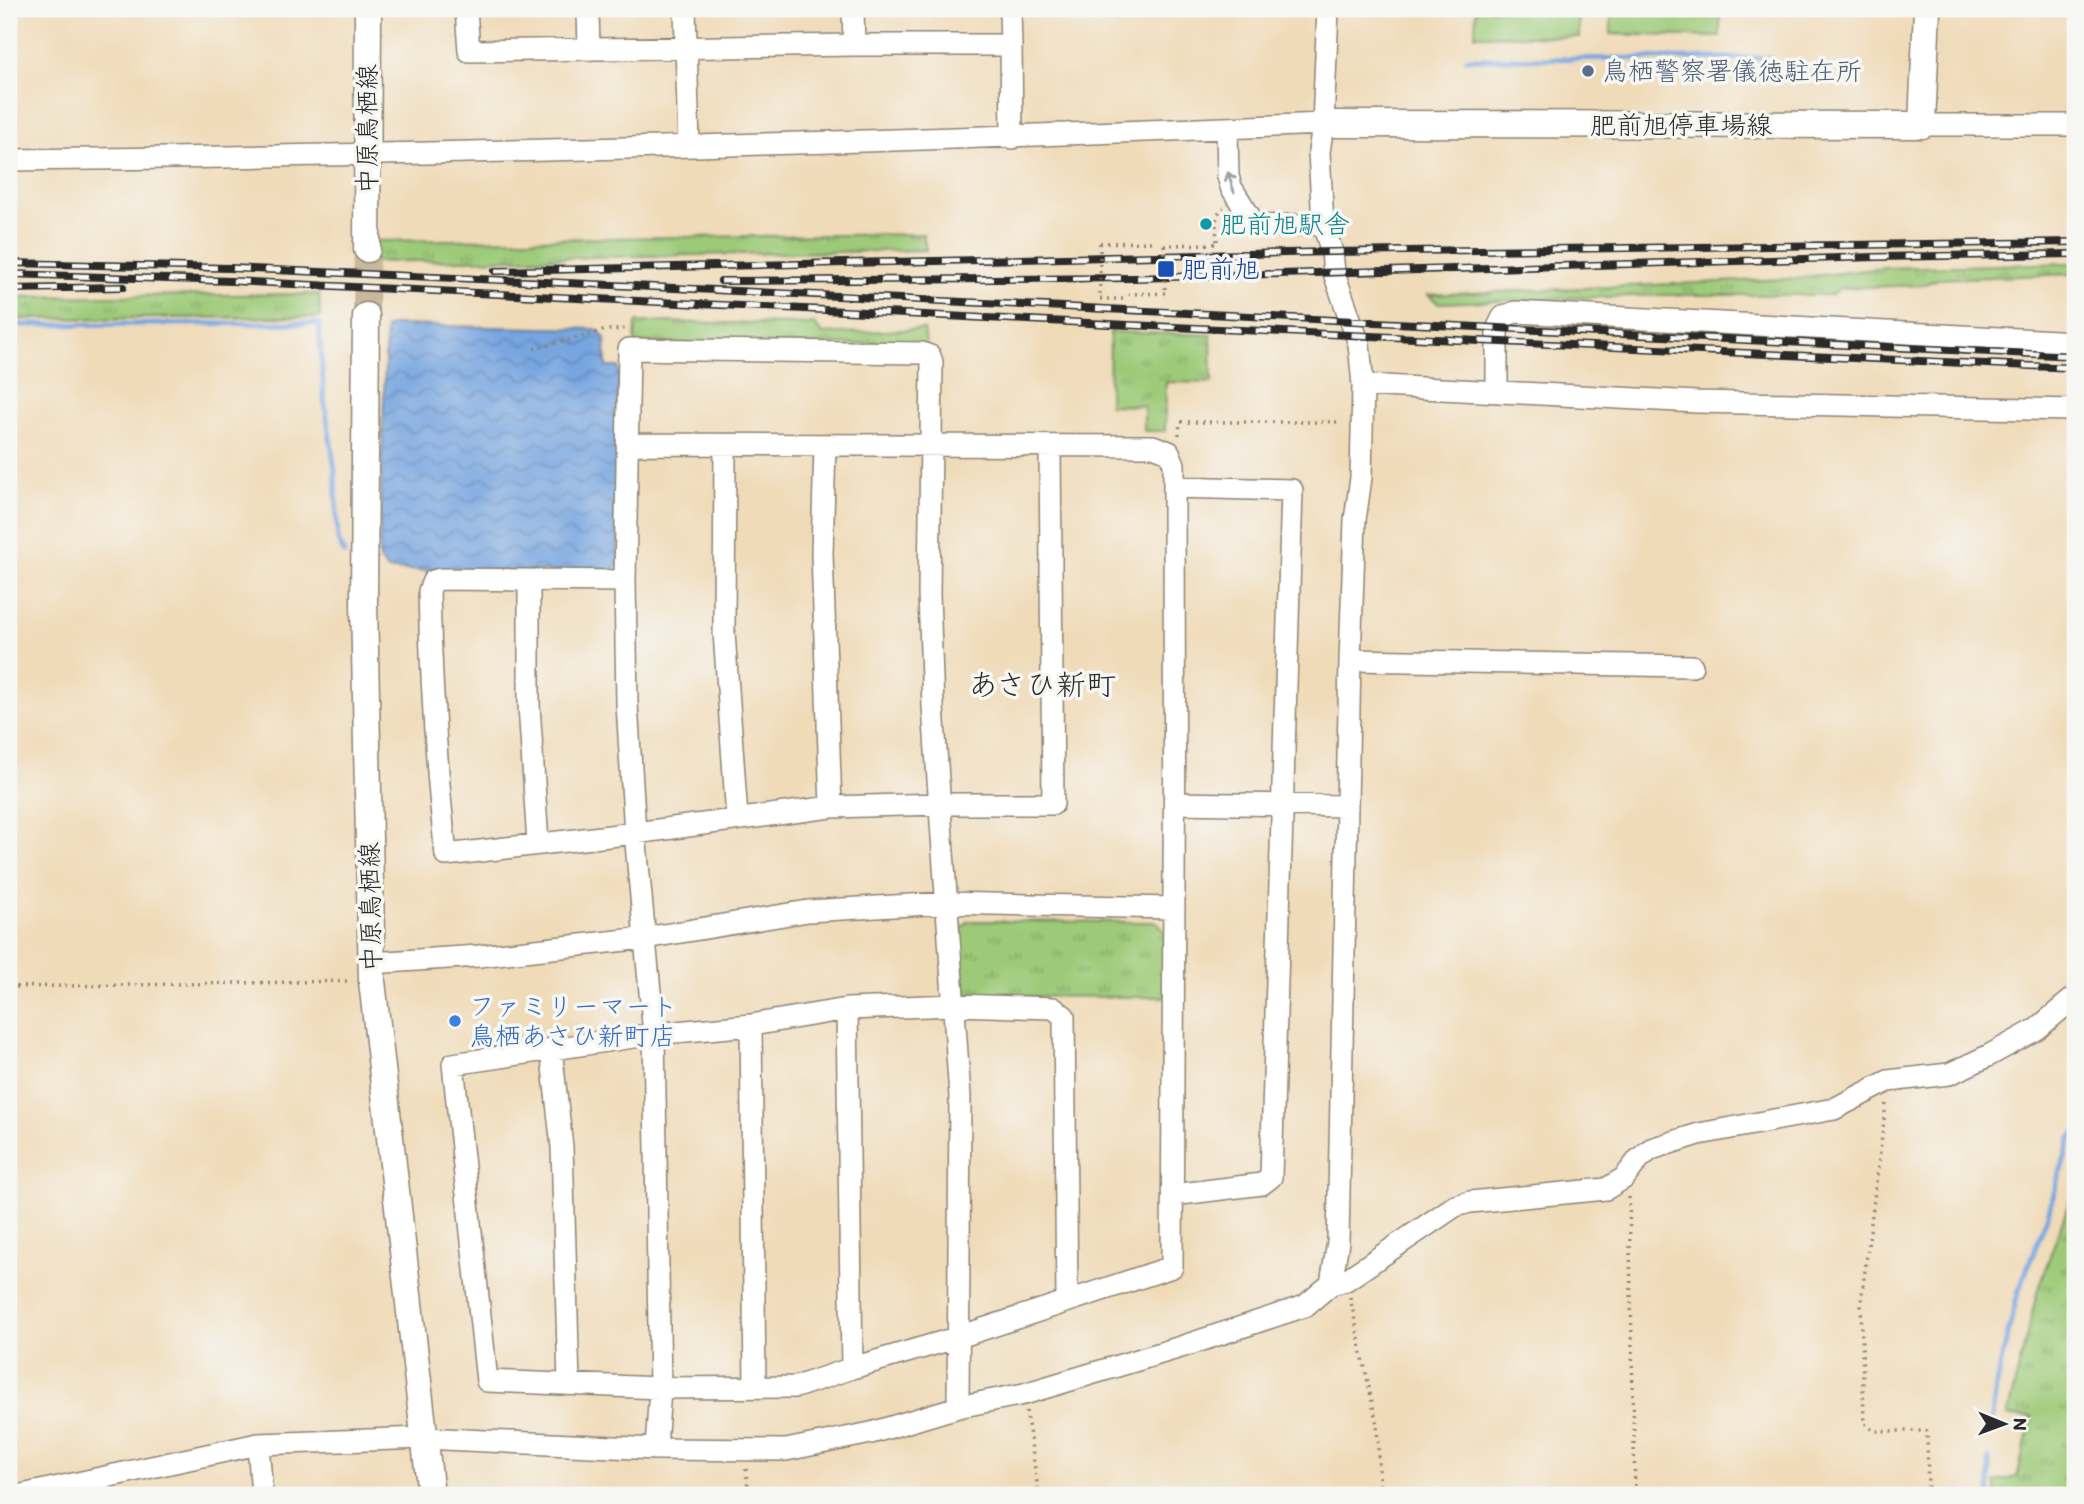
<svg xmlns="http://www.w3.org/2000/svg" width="2084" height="1504" font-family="Itim,'Klee One',sans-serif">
<defs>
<pattern id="grass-tufts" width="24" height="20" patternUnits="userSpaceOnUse" patternTransform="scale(1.75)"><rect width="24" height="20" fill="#9dca78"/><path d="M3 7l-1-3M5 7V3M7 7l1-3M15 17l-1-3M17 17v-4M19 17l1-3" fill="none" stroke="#80a463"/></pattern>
<pattern id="water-waves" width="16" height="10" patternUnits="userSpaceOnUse" patternTransform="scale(1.75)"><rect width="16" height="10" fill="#77a5e0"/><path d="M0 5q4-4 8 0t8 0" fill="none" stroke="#6287b6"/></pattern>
</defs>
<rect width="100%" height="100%" fill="#f6f6f2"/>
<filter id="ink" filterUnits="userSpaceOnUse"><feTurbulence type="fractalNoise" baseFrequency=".0143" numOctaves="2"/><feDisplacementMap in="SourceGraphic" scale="14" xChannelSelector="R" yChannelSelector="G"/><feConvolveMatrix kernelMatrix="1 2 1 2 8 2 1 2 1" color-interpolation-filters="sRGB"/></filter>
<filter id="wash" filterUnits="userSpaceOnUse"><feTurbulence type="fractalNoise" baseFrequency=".00686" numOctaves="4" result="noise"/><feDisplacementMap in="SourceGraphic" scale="28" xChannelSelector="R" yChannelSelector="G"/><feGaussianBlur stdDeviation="1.57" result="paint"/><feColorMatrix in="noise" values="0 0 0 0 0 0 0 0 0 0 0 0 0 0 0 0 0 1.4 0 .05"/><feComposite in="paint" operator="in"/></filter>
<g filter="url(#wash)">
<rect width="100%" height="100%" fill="#f0dbb9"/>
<path fill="url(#grass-tufts)" stroke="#647a52" stroke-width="2" d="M923,234L926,250L373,262V241Z
M2075,263V274L1938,279L1922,285L1841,288L1831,295H1659L1438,303L1428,295L1787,279L1883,268Z
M319,294L320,317L9,319V297Z
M636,322L814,324L823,334L924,329L926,345L635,343Z
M1110,332L1211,335L1212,383L1166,382L1165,431H1144V406L1109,405Z
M969,921L1157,922L1164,930L1165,997L969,996L963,989L960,930Z
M2075,1186V1495H1997L1995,1482L2017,1477L2032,1417L2007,1416L2038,1289Z"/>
<path fill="#9dca78" stroke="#647a52" stroke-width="2" d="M1476,9H1579V37L1475,35Z
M1611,9H1720V37L1611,34Z"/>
<path fill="url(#water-waves)" stroke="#516886" stroke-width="2" d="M393,325L596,329L605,338L606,367H619L618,565L611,572L387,570L379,558L386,328Z"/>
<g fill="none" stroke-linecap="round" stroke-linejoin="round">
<path stroke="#77a5e0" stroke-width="5" d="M1466,59L1769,58
M9,325L319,323L324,398L335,470L338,540L344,553
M1990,1433L1997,1379L2018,1293L2047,1217L2070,1140L2075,1133
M1989,1458L1990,1495"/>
</g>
</g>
<g filter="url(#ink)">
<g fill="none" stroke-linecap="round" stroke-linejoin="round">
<path stroke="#c9b89d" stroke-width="26" stroke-dasharray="26 13" stroke-linecap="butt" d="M366,316L367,249"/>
<g stroke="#8e8372" stroke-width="24">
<path id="minor" d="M466,9L469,51L854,45H1011L1012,138
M588,9L589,50
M685,9L689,146
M853,9L854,45
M1010,9L1011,45
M1328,9L1323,124L1319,152L1323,224L1332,252L1334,273L1359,344L1363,385L1361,478L1355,520L1350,660L1338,1242L1331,1284
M1922,125H2075
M1227,128L1228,176L1231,187L1253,222L1261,226L1323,224
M9,160C447,155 885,142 1323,124
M1363,385L1697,402L2075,410
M1497,392V329L1503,317L1515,312L2075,342
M627,444L1153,446L1169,452L1174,464V487C1175,747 1175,1007 1172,1267L959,1337L852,1368L796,1387L660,1388L487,1381L453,1064L654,1034L751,1025L847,1009L955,1005L1053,1008L1064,1016L1067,1301
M725,445L724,632L737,818
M825,445L822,554L831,807
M529,581V705L538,844
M625,581L440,579L433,581L429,591C431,679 436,767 446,855L635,833L831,807L939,804H1053L1050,447
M1350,660L1692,666
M1175,803L1347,806
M371,963L479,956L645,938L808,911L945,903L1173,908
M847,1009L852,1368
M751,1025L755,1387
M551,1049L562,1147L569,1384
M1173,1195L1262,1184L1271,1177L1292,490L1174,487
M258,1444L262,1495
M656,1449L660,1388L654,1034L635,833L627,704L625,581L629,349L922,353L930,356L932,362L929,594L933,707L960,1097L958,1407
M22,1495L258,1444L423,1438L656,1449L786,1450L871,1433L958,1407L1024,1394L1181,1347L1305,1306L1331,1284L1346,1280L1455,1206L1470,1202L1606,1189L1624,1178L1639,1159L1651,1149L1699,1134L1834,1109L1888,1081L1949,1074L1988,1056L2037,1029L2075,997"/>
</g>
<g stroke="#8e8372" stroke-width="29">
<path id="major" d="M1323,124L1922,125L1927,9
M367,249L368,9
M366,316L364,603L372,981L431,1495"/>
</g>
<path stroke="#8e8372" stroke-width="3.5" stroke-dasharray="2 5" stroke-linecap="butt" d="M1100,243L1152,242
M1164,245L1217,244C1217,232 1212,214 1224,208
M1128,294L1165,293
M1100,299H1128
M534,349L606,330L626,329
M1179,435L1180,422H1342
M9,987L352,981
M1886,1104L1861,1302L1864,1423L1874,1431H1927L1928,1495
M1629,1197L1635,1495
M1350,1297L1377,1425L1380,1495
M1026,1411L1039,1495
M746,1469L749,1495"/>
<use href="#minor" stroke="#fff" stroke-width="21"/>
<use href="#major" stroke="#fff" stroke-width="26"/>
<g stroke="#2b2b2b" stroke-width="8">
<path id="rail" d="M9,263L229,268L612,285L2075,356
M495,271L1332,252L2075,242
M9,274L232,281L1129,325L2075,368
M721,281L1134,278L1876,257L2075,254
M9,289L123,287"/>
</g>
<use href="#rail" stroke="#f6f6f2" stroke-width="5" stroke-dasharray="16" stroke-linecap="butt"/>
<path stroke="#8e8372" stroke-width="3.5" stroke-dasharray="2 5" stroke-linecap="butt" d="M1100,243V299
M1164,245L1165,293"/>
</g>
<defs><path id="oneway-shaft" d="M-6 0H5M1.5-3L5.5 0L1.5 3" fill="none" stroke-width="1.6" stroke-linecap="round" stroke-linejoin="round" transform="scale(1.75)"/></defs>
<use stroke="#a0a0a0" href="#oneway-shaft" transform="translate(1231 182) rotate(-107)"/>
</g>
<circle fill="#5c6f8a" stroke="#f6f6f2" stroke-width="2.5" cx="1588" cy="71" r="7"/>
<circle fill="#0f9aa8" stroke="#f6f6f2" stroke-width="2.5" cx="1206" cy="224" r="7"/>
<rect fill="#1a4fb4" stroke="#f6f6f2" stroke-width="2.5" x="1157" y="260" width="18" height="18" rx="3.5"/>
<circle fill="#3f7fe0" stroke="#f6f6f2" stroke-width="2.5" cx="455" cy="1021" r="7"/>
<g text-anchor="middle" stroke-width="7" stroke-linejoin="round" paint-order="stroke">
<g font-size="26" fill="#4e5e75" stroke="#f6f6f2" text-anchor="start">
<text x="1602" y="80">鳥栖警察署儀徳駐在所</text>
</g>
<g font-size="26" fill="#2b2b2b" stroke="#f6f6f2">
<text x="1681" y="134">肥前旭停車場線</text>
<text transform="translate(367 129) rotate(-90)" y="9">中原鳥栖線</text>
<text transform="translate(370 907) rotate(-91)" y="9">中原鳥栖線</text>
</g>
<g font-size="26" fill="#0d838f" stroke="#f6f6f2" text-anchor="start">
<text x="1220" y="233">肥前旭駅舎</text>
</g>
<g font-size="26" fill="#164399" stroke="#f6f6f2" text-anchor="start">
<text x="1182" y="278">肥前旭</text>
</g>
<g font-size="26" fill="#366cbe" stroke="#f6f6f2" text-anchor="start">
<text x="469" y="1015">ファミリーマート<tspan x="469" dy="30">鳥栖あさひ新町店</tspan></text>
</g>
<g font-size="30" fill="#2b2b2b" stroke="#f6f6f2">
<text x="1042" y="695">あさひ新町</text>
</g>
</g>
<rect width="2084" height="1504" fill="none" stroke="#f6f6f2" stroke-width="35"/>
<g transform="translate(2004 1424) rotate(91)" stroke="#f6f6f2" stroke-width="5" paint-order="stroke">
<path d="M0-5L12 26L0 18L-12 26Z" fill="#2b2b2b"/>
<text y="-10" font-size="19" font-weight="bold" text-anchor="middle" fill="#2b2b2b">N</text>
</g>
</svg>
